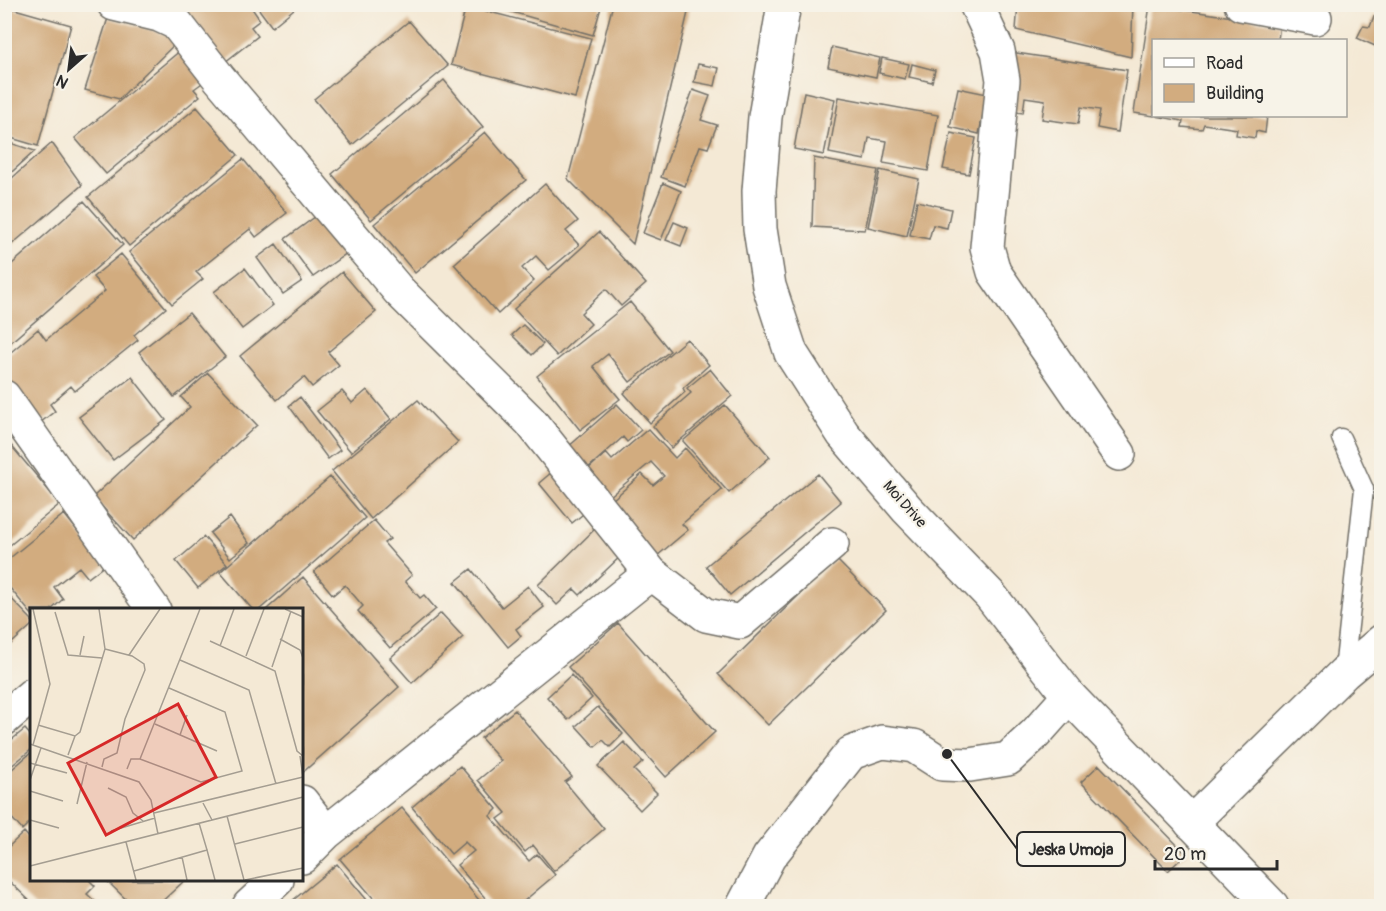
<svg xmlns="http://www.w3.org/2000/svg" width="1386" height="911" font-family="Pangolin,sans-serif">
<rect width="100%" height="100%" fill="#f7f3e8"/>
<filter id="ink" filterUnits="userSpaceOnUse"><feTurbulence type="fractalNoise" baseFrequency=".0167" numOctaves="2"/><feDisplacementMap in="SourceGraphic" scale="12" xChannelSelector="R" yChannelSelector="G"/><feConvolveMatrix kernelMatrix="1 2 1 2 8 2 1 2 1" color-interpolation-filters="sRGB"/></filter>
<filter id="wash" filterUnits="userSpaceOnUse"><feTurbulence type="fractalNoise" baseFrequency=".008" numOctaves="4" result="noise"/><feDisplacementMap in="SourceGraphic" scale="24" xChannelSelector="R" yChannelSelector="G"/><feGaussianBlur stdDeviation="1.35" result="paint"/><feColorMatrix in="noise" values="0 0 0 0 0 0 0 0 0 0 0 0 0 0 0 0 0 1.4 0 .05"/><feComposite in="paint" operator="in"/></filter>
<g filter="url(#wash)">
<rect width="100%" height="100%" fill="#f4e9d5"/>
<g id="blocks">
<path fill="#d2ac7f" d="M188,4H249L260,20L251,27L258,36L225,62L183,8Z
M255,4H290L294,9L272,27Z
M483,4H602L593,35Z
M613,4H690L633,244L568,179Z
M1018,4H1133L1131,57L1016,30Z
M1150,5L1280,24L1278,40H1154V116L1134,113Z
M466,6L591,38L575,98L451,65Z
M11,8L71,25L38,146L4,136V33Z
M1374,16L1382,18V49L1357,38L1363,26L1370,27Z
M108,18L181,38L119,99L85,90Z
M409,21L448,66L352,145L314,99Z
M187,45L213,75L194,89L200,96L106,174L75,138Z
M832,47L880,58L876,77L828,67Z
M1010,52L1127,70L1118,132L1097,128L1100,110L1081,107L1078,124L1042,119L1045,100L1025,97L1023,113L1001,110Z
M882,58L909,64L905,79L879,73Z
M698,64L719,68L715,86L694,82Z
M912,64L935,70L932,82L909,77Z
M444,80L483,127L371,220L332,174Z
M958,88L987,94L979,134L950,127Z
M693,90L710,96L701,120L717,125L708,148L700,146L685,186L661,177Z
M804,92L835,99L824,155L794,149Z
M839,97L938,115L928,171L883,163L887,141L869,138L865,160L829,153Z
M197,107L238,155L129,246L88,197Z
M1156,116H1267L1265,133L1256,131L1255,138L1236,135L1237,129L1204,124L1202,129L1182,127L1183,121Z
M485,132L526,180L415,273L374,224Z
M951,133L976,138L969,174L943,169Z
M4,141L35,151L4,179Z
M52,143L82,185L4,251V185Z
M814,158L878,170L865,230L812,227Z
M243,159L287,213L256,237L250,229L196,272L203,279L172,304L129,252Z
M880,170L919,179L907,236L868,227Z
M663,183L681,191L661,240L643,233Z
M545,184L578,221L566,231L579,245L549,270L536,256L522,268L534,281L498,314L454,264Z
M84,201L123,245L4,348V271Z
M917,201L951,209L947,228L933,225L929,239L910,235Z
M319,214L347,253L313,277L285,239Z
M674,222L688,228L681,246L666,240Z
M599,232L646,284L621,306L606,289L581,313L591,324L557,356L514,309Z
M276,244L302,281L283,294L257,258Z
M121,254L166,308L134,335L138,340L75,391L71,386L50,404L55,411L36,426L4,386V358L38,329L46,340L105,291L93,277Z
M245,268L273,305L242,329L214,292Z
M342,272L376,312L328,352L339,365L312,387L304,377L277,400L240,356Z
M630,302L670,351L630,382L608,354L593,366L620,399L580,430L537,376Z
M189,313L225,357L174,397L139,352Z
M523,325L543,344L532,355L512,335Z
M687,339L709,365L683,388L685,392L650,423L624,393Z
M710,369L732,396L671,448L653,426L691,393L687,388Z
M208,373L257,425L133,540L93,497L190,407L181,397Z
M132,377L166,420L113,460L79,417Z
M367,390L391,419L351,452L317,411L342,391L352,403Z
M300,397L340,450L328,459L289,406Z
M418,400L458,442L371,519L332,471Z
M617,404L641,430L627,442L623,437L587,469L567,448Z
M725,405L770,457L729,493L683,441Z
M648,429L675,458L685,448L722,490L682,524L688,530L651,561L604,507L642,474L653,485L664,476L651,462L609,497L586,471L606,453L612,460Z
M9,443L60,504L4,550V447Z
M559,466L592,507L572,523L539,483Z
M818,474L841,502L730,595L706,566Z
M330,477L365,518L259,610H253L220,572Z
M64,514L105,565L88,578L79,567L54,587L63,599L51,610H32V615L5,582V562Z
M230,517L249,543L230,558L210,533Z
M374,520L390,539L384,543L412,575L405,581L420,598L424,595L436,609L390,648L358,611L363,606L345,585L333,595L314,572Z
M599,525L625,552L580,595L574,589L557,605L538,585Z
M204,537L227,564L198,588L176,561Z
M836,559L886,610L768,725L718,674Z
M471,569L502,607L528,586L544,607L516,629L521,636L508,647L455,582Z
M303,577L399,687L302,773V610H266Z
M4,591L32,620V625L4,650Z
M441,613L463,637L412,683L390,658Z
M618,623L715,732L666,777L568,667Z
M571,675L592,698L568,720L547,697Z
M598,707L623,734L610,747L603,740L595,747L576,726Z
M515,710L572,777L565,782L604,829L554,871L533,845L525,852L498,819L506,813L478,780L501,761L481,738Z
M25,729L32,737V749L4,772V746Z
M624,742L643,762L634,770L657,793L640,810L598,766Z
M32,752V820L22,830L4,809V776Z
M1099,765L1186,854L1168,871L1081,782Z
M460,766L497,809L490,816L529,861L537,854L555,875L518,906H492L457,865L474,851L465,842L451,854L412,807Z
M402,808L484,906H380L340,859Z
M24,832L32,841V880H89L95,886L87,894L100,906H35L4,876V851Z
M337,864L372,906H286Z
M106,880H185L157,906H133Z"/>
</g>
</g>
<g filter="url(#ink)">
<use href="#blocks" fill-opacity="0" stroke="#716e66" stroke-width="1.5"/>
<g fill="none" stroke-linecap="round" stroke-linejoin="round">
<g stroke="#716e66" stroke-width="21">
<path id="service" d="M1341,438L1364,489L1344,671"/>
</g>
<g stroke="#716e66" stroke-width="36">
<path id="minor" d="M114,4L159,15L176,23L219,78L399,291L530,421L651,573
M976,4L998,51L1003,80L987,247L994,272L1119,454
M1241,4L1315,18
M4,397L154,610
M4,719L32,695
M302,802L326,833
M1191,823L1344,673L1382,641
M302,857L326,833L651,573L706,615L740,622L832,544
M249,906L277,880
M743,906L769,857L851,753L882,742L914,746L942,764L970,765L1008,759L1036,733L1069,696"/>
</g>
<g stroke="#716e66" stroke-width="36">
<path id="tertiary" d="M784,4L765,117L759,191L760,229L769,286L791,353L843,434L907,509L990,595L1069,696L1272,906"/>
</g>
<use href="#service" stroke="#fff" stroke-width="18"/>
<use href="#minor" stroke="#fff" stroke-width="33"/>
<use href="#tertiary" stroke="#fff" stroke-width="33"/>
</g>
</g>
<g text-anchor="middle" stroke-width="4.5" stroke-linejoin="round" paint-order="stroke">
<g font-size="15" fill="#2b2b2b" stroke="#f7f3e8">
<text transform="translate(905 504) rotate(48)" y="5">Moi Drive</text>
</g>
</g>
<g transform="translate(30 608)">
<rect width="273" height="273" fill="#f4e9d5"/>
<path fill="none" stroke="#a49d91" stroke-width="1.5" d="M255,1L273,9M25,4L38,47L72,50M250,31L270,42L273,50M180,33L245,63L267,143L273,148M190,38L204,1M50,47L54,28M99,47L130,1M216,48L234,1M150,52L219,82L246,176M242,59L261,3M125,116L187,143M8,117L45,128L50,124L75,41L69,1M150,127L157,107M0,136L109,174L121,192L128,226M3,137L20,76L3,1M38,147L45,128M270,148L273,169M110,151L171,174L212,163L195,104L139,80M0,155L37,165M72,159L74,151L87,145L95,111L115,62L114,56L102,48L75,41M97,161L101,151H110L170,1M0,172L11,140M78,180L96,189L103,205L113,213M0,183L33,193M173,195L182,212M47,196L57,154M124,205L273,169M197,208L214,272M0,212L29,220M169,215L177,242M81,223L125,210M96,234L106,272M205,236L273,219M152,249L157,272M0,258L273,189M104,263L177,242L185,272M215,272L273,260"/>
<path fill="#d62828" fill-opacity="0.15" stroke="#d62828" stroke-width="3" d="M148,96L186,169L76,227L38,155Z"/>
<rect width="273" height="273" fill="none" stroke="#2b2b2b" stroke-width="3"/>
</g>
<path fill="none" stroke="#2b2b2b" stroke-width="2" d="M947 754L1017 849"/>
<circle fill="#2b2b2b" stroke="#f7f3e8" stroke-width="2" cx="947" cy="754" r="6"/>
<rect fill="#f7f3e8" stroke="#2b2b2b" stroke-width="2" x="1017" y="832" width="108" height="34" rx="6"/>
<g font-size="16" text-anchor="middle" font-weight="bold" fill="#2b2b2b">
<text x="1071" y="855">Jeska Umoja</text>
</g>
<rect width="1386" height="911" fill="none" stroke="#f7f3e8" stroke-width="24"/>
<rect x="1152" y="39" width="195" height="78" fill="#f7f3e8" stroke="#a5a39c" stroke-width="1.5"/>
<rect x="1164" y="58" width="30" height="9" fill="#ffffff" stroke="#a5a39c" stroke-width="1.5"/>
<text x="1206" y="69" font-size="18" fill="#2b2b2b">Road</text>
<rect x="1164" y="84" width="30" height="18" fill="#d2ac7f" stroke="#a5a39c" stroke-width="1.5"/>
<text x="1206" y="99" font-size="18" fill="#2b2b2b">Building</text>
<g transform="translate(69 69) rotate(208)" stroke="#f7f3e8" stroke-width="4.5" paint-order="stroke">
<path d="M0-4.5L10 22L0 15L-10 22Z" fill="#2b2b2b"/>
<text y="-9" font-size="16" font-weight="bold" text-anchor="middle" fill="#2b2b2b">N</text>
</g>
<path d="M1155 860v9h122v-9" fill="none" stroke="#2b2b2b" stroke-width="3"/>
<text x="1164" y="860" font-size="18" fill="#2b2b2b" stroke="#f7f3e8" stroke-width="4.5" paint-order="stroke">20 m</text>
</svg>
